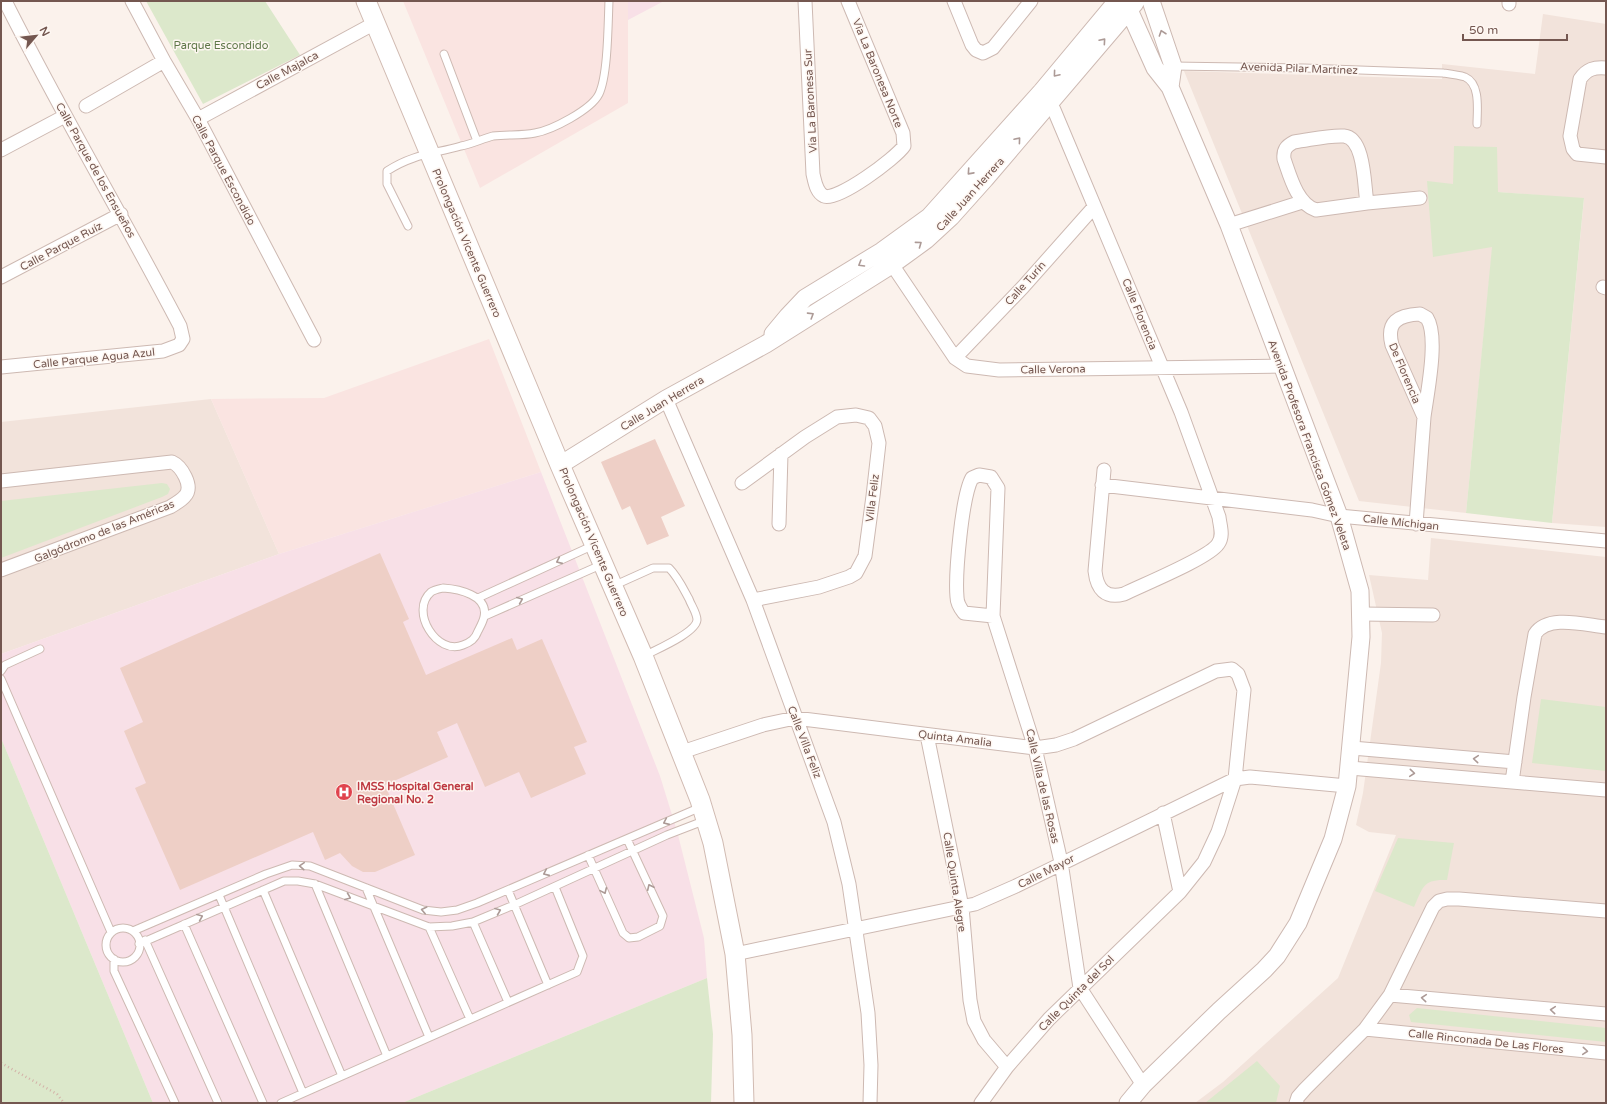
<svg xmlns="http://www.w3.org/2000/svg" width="1607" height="1104" font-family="'Varela Round',sans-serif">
<rect width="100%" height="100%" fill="#fbf2ec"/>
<path fill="#f2e3db" d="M1543,14L1606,24V527L1552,523L1584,199L1498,192L1466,513L1359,501L1184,71L1442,79V64L1535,74Z
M211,399L279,554L1,654V422Z
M1431,538L1606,557V1103H1195L1223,1082L1338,978L1396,835L1369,832L1356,825L1363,793L1381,663L1382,633L1369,575L1428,580Z"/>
<path fill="#fae4e1" d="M403,1H628V103L480,188Z
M489,339L541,472L279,554L211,399L324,398Z"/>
<path fill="#f8e0e7" d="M628,1H664L628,20Z
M541,472L660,776L677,831L704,938L707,978L402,1103H153L1,738V654L279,554Z"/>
<path fill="#dce8cb" d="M146,1H265L300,55L203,104Z
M1454,146L1497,147L1498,192L1584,198L1552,523L1466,513L1492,247L1433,257L1427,181L1453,184Z
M162,483L167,484L170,489L168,494L162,497L1,558V501Z
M1541,699L1606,707V771L1532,763Z
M1,738L153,1103H1Z
M1398,838L1454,843L1447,880C1423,879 1423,887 1414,907L1375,891Z
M707,978L713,1034L711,1103H402Z
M1417,1008L1606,1028V1042L1411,1022L1409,1015Z
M1257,1061L1280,1086L1276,1103H1205Z"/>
<path fill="#eecfc6" d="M655,439L685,506L661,517L669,536L647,545L630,506L622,510L601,462Z
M380,553L409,619L403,622L426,675L512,638L517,650L542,639L587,742L574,747L586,774L531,798L519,772L485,787L457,723L437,732L448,757L385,785L415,855L375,872H363L352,866L340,853L325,860L313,832L180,890L135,788L146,783L124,731L143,722L120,668Z"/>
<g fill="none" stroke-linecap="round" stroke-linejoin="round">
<g stroke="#cdb9b2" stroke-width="9">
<path id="service" d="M444,54L477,141
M1173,66L1304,68L1443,73C1450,74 1458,75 1465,77C1481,84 1477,111 1477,124
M408,226L387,184V171C413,154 433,154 461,146C472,144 482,139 493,136C507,134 521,136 535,133C552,130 591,110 599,94C608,75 608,24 609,1
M613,586L653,568H669C678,577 683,588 689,599C691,605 697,613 697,620C696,633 655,650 644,656
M443,588C458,589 489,595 484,617C483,622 480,627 478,631C475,639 471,642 463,645C437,656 409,611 431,592C434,590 439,589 443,588Z
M478,598L594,545
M485,616L603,564
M1,671L5,665L40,649
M1,679L111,932
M588,855L623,933L629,938L638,937L660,926L663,916L627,839
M315,884L387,1056
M366,888L429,1037
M263,890L342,1076
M508,890L548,985
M219,895L303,1093
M473,922L508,1002
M184,924L263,1103
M429,927L470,1019
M106 945a17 17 0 1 1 34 0a17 17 0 1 1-34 0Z
M133,931L266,874L292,865L310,866L423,910L441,912L457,910L477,903L701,807
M145,940L218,1103
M139,944L284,881H298L315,884L429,927L452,926L473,922L514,905L667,835L706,820
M114,959V971L175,1103
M281,1103L577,972L583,956L555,887"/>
</g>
<g stroke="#cdb9b2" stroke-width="15">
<path id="minor" d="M132,1L164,61L198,119L314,340
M805,1L813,174C815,182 816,192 824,196C837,202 896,158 904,146L903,133L848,1
M954,1L972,45L976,50L983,53L993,48L1031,1
M1509,4V1
M1606,68C1594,67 1587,69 1580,79L1570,136L1573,149L1577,154L1606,157
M1046,97L1054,110L1181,412L1219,517C1220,526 1224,536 1218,544C1209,558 1142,585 1124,594C1105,599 1097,589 1095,571L1104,470
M86,106L164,61
M198,119L375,23
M1,150L65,116
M1367,203C1364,186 1365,138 1344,136C1328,135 1310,140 1294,142C1286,146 1283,150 1284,159C1290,176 1297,204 1316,210L1367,203L1420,198
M1229,225L1302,202
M887,257L955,358L967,366L999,370L1283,366
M1,277L121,214
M1603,287L1606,288
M1420,314L1427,318C1439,337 1427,394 1424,417L1392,345C1386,322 1398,315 1420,314Z
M955,358L1023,287L1094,207
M1,367L163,351L179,345L183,339L180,326C123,217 60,111 5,1
M666,399L753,600L834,822L849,884L868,1013L871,1065L870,1103
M979,475L991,477L998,488L993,616L964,613C960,608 957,603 957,597C955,574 962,496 972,478Z
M1,481L172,462C181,466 194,486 185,496C182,500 175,504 170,507L1,570
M742,483L805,437L837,417L856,415L869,418L875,426L879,443L873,496L865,556L856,573L849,577L819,587L753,600
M1102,485L1312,510L1339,516L1606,541
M779,524L781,454
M1416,524L1424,417
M1362,614L1433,615
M993,616L1035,748L1061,862L1080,988L1143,1085
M927,735L962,907L970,1000L974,1021L984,1040L1007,1067
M1352,748L1515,762
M682,752L763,725L795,718L1035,748L1056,745L1074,739L1216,671L1232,669L1238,674L1244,690L1235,779L1218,832L1204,862L1180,892L1049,1019L1007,1067L981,1103
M1350,768L1606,790
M1512,782L1524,697L1535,634C1548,614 1585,625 1606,627
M1163,813L1180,892
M735,954L975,904L1016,886L1235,779L1250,777L1347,786
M1390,995L1606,1014
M1365,1029L1606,1053
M1296,1103L1298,1097L1305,1089L1365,1029L1390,995L1433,907L1439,901L1447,899H1459L1606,911"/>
</g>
<g stroke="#cdb9b2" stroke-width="19">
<path id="tertiary" d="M1125,1L1155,68L1170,87L1229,225L1339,516L1360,591L1361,637L1347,786L1333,839L1298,923L1277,956L1264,970L1219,1011L1143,1085L1128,1103
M1151,1L1173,66L1170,87
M773,334L788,316L805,298L882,251L929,217L1042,91L1117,1
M560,465L666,399L766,344L893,264L926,240L951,217L985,179L1135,3"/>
</g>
<g stroke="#d1bbb2" stroke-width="21">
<path id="secondary" d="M366,1L560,465L643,656L700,800L713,843L735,954L742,1035L744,1103"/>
</g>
<path stroke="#d3b2a8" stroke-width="2.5" stroke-dasharray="1 3" stroke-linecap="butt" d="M1,1063L57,1094L64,1103"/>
<use href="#service" stroke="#fff" stroke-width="7"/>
<use href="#minor" stroke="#fff" stroke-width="13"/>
<use href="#tertiary" stroke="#fff" stroke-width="17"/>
<use href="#secondary" stroke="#fff" stroke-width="19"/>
</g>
<defs><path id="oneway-chevron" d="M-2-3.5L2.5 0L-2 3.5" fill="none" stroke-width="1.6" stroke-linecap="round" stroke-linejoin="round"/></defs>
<g stroke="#ac9a96">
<use href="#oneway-chevron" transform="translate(1162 33) rotate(-109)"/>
<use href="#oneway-chevron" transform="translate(1103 41) rotate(-49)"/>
<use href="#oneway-chevron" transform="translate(1056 74) rotate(130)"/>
<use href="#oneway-chevron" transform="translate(1018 140) rotate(-50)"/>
<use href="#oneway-chevron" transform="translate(970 172) rotate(132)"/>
<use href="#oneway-chevron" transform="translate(919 244) rotate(-36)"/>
<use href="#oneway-chevron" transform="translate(861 264) rotate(149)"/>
<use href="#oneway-chevron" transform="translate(811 315) rotate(-32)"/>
<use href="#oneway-chevron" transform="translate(559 561) rotate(156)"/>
<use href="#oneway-chevron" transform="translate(520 600) rotate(-23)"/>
<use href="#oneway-chevron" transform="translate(1476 759) rotate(-175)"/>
<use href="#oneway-chevron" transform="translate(1412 773) rotate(5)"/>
<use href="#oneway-chevron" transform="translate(666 822) rotate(156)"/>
<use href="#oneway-chevron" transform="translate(302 866) rotate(-176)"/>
<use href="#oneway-chevron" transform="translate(546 873) rotate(156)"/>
<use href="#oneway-chevron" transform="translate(650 887) rotate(-115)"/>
<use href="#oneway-chevron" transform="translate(604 891) rotate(66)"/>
<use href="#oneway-chevron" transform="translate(348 897) rotate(22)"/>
<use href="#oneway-chevron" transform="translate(424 910) rotate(-167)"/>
<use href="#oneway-chevron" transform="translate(498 911) rotate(-22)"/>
<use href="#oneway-chevron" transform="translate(200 917) rotate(-23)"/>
<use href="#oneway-chevron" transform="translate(1424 998) rotate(-175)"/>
<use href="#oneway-chevron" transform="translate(1553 1010) rotate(-175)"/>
<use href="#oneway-chevron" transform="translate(1585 1051) rotate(5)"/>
</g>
<defs>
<g id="hospital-disc" transform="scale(0.9)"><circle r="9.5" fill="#e0444e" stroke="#fef7f2"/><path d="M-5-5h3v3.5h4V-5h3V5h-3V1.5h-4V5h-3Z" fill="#fff"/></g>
</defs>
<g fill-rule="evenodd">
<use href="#hospital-disc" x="344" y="792"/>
</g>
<g text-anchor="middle" stroke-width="3" stroke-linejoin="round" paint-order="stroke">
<g font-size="11" fill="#5f7849" stroke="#fef7f2">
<text x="221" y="49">Parque Escondido</text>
</g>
<g font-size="11" fill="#745750" stroke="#fef7f2">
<text transform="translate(1299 68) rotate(2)" y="4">Avenida Pilar Martínez</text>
<text transform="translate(287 70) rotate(-28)" y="4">Calle Majalca</text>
<text transform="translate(878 73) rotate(68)" y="4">Via La Baronesa Norte</text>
<text transform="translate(810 101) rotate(-93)" y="4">Via La Baronesa Sur</text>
<text transform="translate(96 170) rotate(61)" y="4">Calle Parque de los Ensueños</text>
<text transform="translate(224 170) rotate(62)" y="4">Calle Parque Escondido</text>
<text transform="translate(970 194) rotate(-48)" y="4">Calle Juan Herrera</text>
<text transform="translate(467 243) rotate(67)" y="4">Prolongación Vicente Guerrero</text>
<text transform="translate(61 246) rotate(-28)" y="4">Calle Parque Ruíz</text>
<text transform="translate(1025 283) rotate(-48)" y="4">Calle Turín</text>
<text transform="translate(1140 314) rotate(68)" y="4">Calle Florencia</text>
<text transform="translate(94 358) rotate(-6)" y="4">Calle Parque Agua Azul</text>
<text transform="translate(1053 369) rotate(-1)" y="4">Calle Verona</text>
<text transform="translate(1405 373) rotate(67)" y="4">De Florencia</text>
<text transform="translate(662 403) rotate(-31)" y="4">Calle Juan Herrera</text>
<text transform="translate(1310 445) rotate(70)" y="4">Avenida Profesora Francisca Gómez Veleta</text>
<text transform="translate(872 498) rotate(-83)" y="4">Villa Feliz</text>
<text transform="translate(1401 522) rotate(6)" y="4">Calle Míchigan</text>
<text transform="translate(104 531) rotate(-22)" y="4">Galgódromo de las Américas</text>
<text transform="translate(594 542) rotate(67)" y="4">Prolongación Vicente Guerrero</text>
<text transform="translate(955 738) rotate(7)" y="4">Quinta Amalia</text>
<text transform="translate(805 742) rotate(69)" y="4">Calle Villa Feliz</text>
<text transform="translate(1043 786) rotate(77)" y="4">Calle Villa de las Rosas</text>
<text transform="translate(1046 871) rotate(-27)" y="4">Calle Mayor</text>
<text transform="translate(955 882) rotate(81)" y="4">Calle Quinta Alegre</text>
<text transform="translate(1076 993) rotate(-45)" y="4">Calle Quinta del Sol</text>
<text transform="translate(1486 1041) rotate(6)" y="4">Calle Rinconada De Las Flores</text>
</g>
<g font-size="11" font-weight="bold" fill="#be3a42" stroke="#fef7f2" text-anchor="start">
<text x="357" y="790">IMSS Hospital General<tspan x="357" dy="13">Regional No. 2</tspan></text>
</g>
</g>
<rect width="1607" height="1104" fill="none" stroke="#745750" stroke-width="4"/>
<g transform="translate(36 36) rotate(62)" stroke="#fef7f2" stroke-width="3" paint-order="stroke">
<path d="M0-3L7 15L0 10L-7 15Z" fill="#745750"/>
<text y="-6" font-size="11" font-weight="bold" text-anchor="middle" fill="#745750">N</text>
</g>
<path d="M1463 34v6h104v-6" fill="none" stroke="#745750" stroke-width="2"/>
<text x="1469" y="34" font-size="12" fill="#745750" stroke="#fef7f2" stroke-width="3" paint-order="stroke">50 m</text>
</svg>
